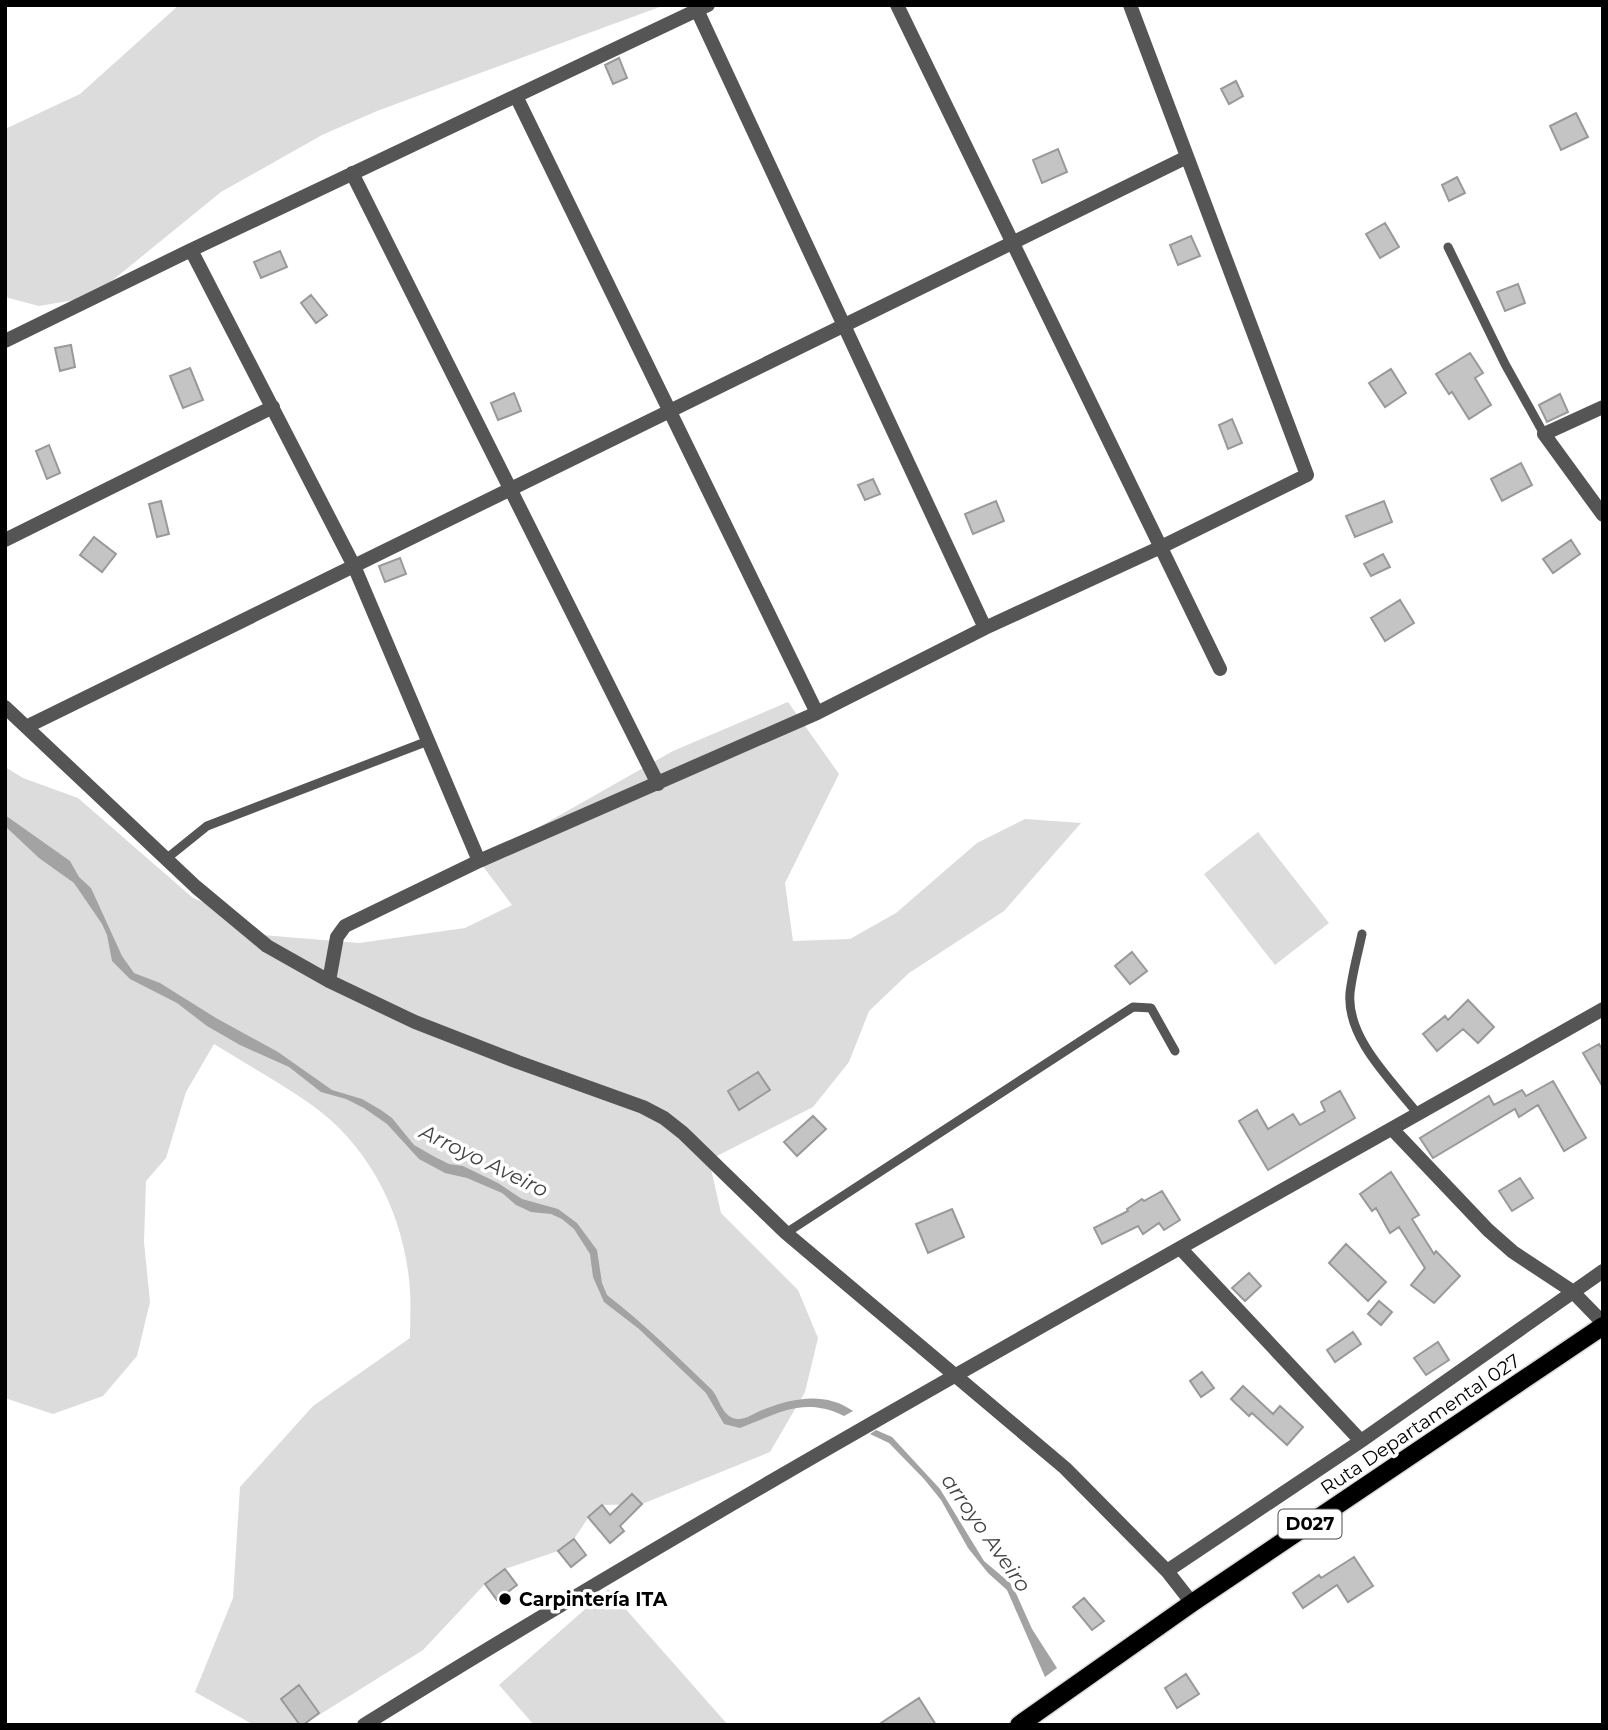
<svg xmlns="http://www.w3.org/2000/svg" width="1608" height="1730" font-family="Montserrat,sans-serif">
<rect width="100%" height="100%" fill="#fff"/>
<path fill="#dcdcdc" d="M179,5H665L377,111L322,135L221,192L92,297L39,306L5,297V129L80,94Z
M788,702L839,774L785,883L793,941L850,939L896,913L977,843L1025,819L1081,823L1004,911L909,973L869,1011L849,1062L813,1107L709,1160L721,1213L798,1290L818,1338L805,1392L770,1452L642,1504L602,1505L588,1518L574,1539L558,1551L505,1569L485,1584L423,1650L303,1725H254L195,1692L233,1598L240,1487L313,1406L410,1338C410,1323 411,1306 410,1290C405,1217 371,1146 309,1103C279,1082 246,1064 214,1044L186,1092L166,1158L146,1181L144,1242L150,1302L137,1356L103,1396L53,1414L5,1398V767L23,778L78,798L193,898L242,918L262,935L359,943L465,928L512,905L479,861L673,751Z
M1258,832L1329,923L1275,965L1204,874Z
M608,1589L728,1725H534L499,1685Z"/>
<path fill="#a3a3a3" d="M5,815L70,861L79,877L91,888L122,956L134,973L160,983L216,1018L278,1052L332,1090L362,1099L381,1110L392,1118L414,1145L435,1157L449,1164L463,1166L498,1183L522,1199L558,1209L577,1223L597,1250L602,1283L607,1295C643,1323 677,1356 710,1388C720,1397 721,1417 737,1419C745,1420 755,1413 762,1410C792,1398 825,1391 853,1411L844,1416C804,1396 777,1414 740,1428L724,1424L706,1393L639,1329L604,1302L593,1277L590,1254L574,1229L562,1219L551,1214L531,1212L516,1205L502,1193L467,1178L445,1173L419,1159L387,1124L364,1108L346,1099L321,1092L289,1067L240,1045L207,1026L177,1003L130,979L112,961L107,935L102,924L74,883L39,858L5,826Z
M876,1430L892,1437L940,1489L984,1561L1010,1583L1015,1591L1032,1629L1057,1668L1045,1677L1007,1590L988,1573L968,1548L941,1500L924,1479L889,1443L870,1434Z"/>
<path fill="#c4c4c4" stroke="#999" stroke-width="2" d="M619,58L627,78L613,84L605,65Z
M1236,81L1243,96L1229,104L1221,89Z
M1576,113L1588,137L1561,150L1550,126Z
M1058,149L1067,172L1042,183L1033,160Z
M1457,177L1465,193L1449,201L1442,185Z
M1385,223L1399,247L1380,258L1366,234Z
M1191,236L1200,256L1178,265L1170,245Z
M280,251L287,267L261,278L254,262Z
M1518,284L1525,303L1505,311L1497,292Z
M311,295L327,315L316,323L301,303Z
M71,345L75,367L60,371L55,348Z
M1470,353L1483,373L1475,378L1491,405L1469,419L1452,392L1449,394L1436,374Z
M190,368L203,400L183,408L170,376Z
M1391,369L1406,393L1385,407L1369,383Z
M514,393L521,411L498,420L491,403Z
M1560,394L1568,412L1547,422L1539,405Z
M1232,419L1242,443L1228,449L1219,425Z
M49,445L60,473L47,479L36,451Z
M1521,463L1532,485L1502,501L1491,479Z
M873,479L880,494L865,500L858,485Z
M161,501L169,534L157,537L149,504Z
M996,501L1004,521L973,534L965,514Z
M1384,501L1392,522L1355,537L1346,516Z
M94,537L116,554L102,572L80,555Z
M1571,540L1580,554L1553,573L1543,559Z
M1383,554L1390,567L1371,576L1364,564Z
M400,558L406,574L385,582L379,566Z
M1400,600L1414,623L1385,641L1371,618Z
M1132,952L1147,971L1130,984L1115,966Z
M1468,1000L1494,1027L1478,1043L1463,1029L1437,1051L1423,1034L1445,1016L1448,1020Z
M1599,1044L1603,1051V1087L1583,1053Z
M758,1072L770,1090L739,1110L728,1091Z
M1553,1081L1586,1138L1564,1151L1538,1105L1519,1117L1515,1109L1433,1158L1420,1138L1489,1096L1494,1105L1522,1090L1526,1096Z
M1340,1091L1355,1118L1268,1170L1239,1121L1257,1110L1268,1129L1293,1114L1300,1125L1325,1111L1321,1102Z
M813,1116L826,1129L797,1156L784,1142Z
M1391,1172L1419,1215L1412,1219L1434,1254L1436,1251L1460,1276L1434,1303L1411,1285L1425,1268L1399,1227L1390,1233L1376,1208L1372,1211L1360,1194Z
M1520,1178L1533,1198L1512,1211L1499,1191Z
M1162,1191L1180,1220L1164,1230L1159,1223L1143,1234L1138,1226L1102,1244L1094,1228L1128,1211L1127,1209L1142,1199L1144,1201Z
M952,1209L964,1237L928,1253L916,1224Z
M1346,1244L1386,1282L1368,1301L1329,1263Z
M1249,1273L1261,1286L1245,1301L1232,1288Z
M1379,1301L1392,1312L1381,1325L1368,1314Z
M1353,1332L1361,1344L1335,1362L1327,1350Z
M1438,1342L1449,1360L1426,1375L1414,1358Z
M1202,1372L1214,1388L1201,1397L1190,1381Z
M1243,1386L1273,1414L1280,1406L1303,1427L1287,1445L1252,1413L1249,1416L1231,1399Z
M632,1494L642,1504L620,1526L624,1531L610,1543L588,1517L602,1505L610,1515Z
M574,1539L586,1555L571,1567L558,1551Z
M1354,1557L1373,1586L1348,1602L1337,1585L1303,1608L1293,1593L1319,1575L1321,1578Z
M505,1569L517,1585L497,1600L485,1584Z
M1084,1598L1104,1621L1092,1630L1073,1607Z
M1186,1674L1199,1694L1177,1708L1165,1688Z
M299,1685L319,1713L303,1725H300L281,1699Z
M919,1698L936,1725H878Z"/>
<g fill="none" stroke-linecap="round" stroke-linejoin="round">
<g stroke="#dbdbdb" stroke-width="21">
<path id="primary" d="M1019,1725L1192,1603L1603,1326"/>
</g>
<path stroke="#555" stroke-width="9" d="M1448,247L1505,364L1544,434
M166,859L207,826L428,741
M1362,934C1358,953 1352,974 1350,993C1346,1038 1392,1081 1418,1114
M786,1233L1133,1007L1151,1008L1175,1051"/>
<path stroke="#555" stroke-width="14" d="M897,5L1220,669
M697,10L985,628
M516,96L817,713
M352,173L658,784
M191,250L354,566L479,861
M5,341L191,250L708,5
M1603,407L1544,434L1603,515
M5,540L273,407
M5,707L196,887L267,946L329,981L415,1022L518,1062L643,1107L664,1118L683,1133L786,1233L1065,1468L1167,1571L1192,1603
M26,727L1187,157
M329,981L337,937L345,926L479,861L817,713L985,628L1161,547L1307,475L1130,5
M1393,1130L1488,1230L1513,1252L1572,1291L1603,1323
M1181,1249L1361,1441
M1167,1571L1361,1441L1603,1271
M364,1725C769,1474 1188,1245 1603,1009"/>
<use href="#primary" stroke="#000" stroke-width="18"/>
</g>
<circle fill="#000" stroke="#fff" stroke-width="2.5" cx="505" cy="1599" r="7"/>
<g text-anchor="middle" stroke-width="7" stroke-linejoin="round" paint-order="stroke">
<rect fill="#fff" stroke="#4c4c4c" stroke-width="2" x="1278.5" y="1509.5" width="63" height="29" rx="5"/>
<g font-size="18" font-weight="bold" fill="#000">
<text x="1310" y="1530">D027</text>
</g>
<g font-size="19" fill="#000" stroke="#fff">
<text transform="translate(1420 1424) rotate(-34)" y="7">Ruta Departamental 027</text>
</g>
<g font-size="19" font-weight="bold" fill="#000" stroke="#fff" text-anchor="start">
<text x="519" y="1606">Carpintería ITA</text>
</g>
<g font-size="21" font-style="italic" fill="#444" stroke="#fff">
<text transform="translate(484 1161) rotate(26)" y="7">Arroyo Aveiro</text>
<text transform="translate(986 1533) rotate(55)" y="7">arroyo Aveiro</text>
</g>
</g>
<rect width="1608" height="1730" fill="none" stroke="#000000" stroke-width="14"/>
</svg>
